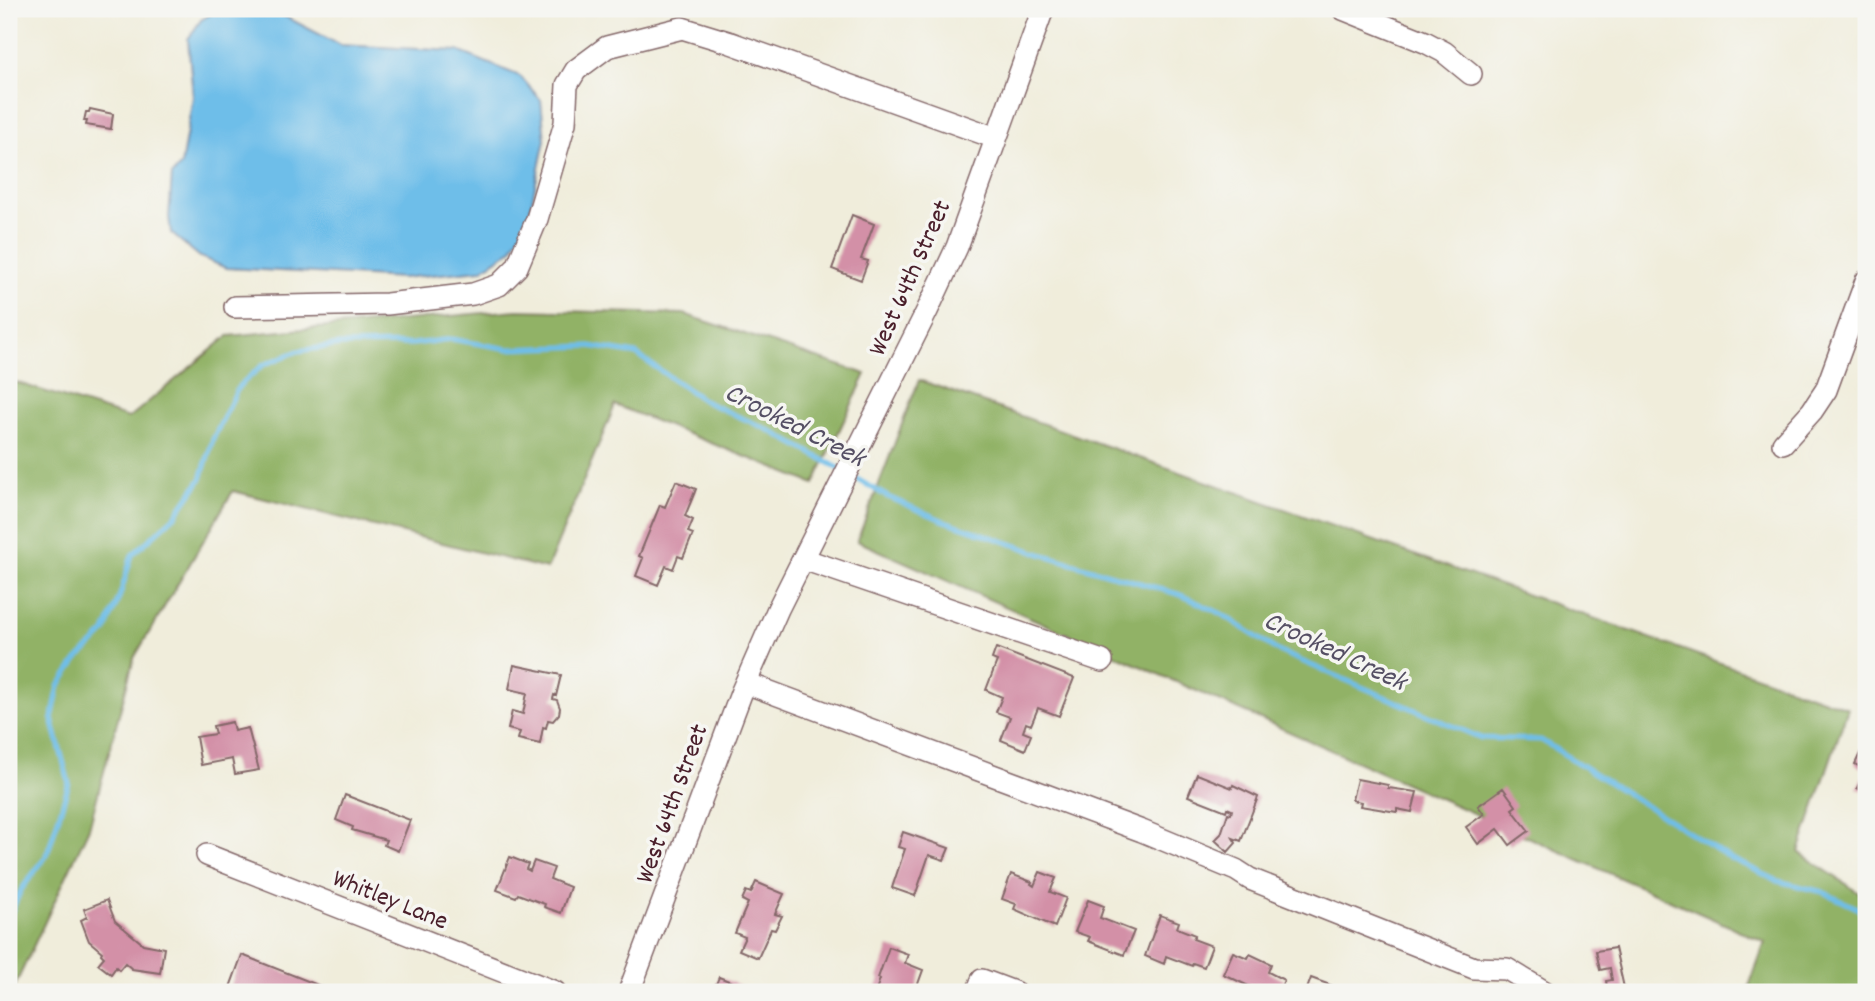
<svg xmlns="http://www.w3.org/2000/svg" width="1875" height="1001" font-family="Dekko,sans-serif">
<rect width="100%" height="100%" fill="#f6f6f2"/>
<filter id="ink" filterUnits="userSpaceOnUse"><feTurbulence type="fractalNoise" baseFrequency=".0143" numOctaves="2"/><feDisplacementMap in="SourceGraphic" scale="14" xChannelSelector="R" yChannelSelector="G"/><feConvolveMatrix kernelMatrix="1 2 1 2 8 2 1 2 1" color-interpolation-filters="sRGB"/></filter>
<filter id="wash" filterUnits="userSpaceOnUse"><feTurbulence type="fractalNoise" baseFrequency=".00686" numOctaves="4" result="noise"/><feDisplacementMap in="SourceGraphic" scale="28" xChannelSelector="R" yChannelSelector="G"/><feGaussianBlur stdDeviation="1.57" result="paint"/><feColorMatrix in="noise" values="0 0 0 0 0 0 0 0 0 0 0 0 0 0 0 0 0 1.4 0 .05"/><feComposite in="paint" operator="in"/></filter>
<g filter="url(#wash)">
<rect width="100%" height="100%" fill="#f0eddb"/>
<path fill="#91b266" stroke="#6e6848" stroke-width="2" d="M517,310L684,314L866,374L814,484L615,405L547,569L233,491L134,658L89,828L12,992H9V380L129,418L228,336Z
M919,380L1848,708L1799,852L1866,898V992H1747L1765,942L857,541Z"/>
<path fill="#6ebee9" stroke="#5c6e8a" stroke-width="2" d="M220,9H271L340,45L458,51L520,76L541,100L545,140L528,220L511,250L481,270L402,278L226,268L200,257L171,233L169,217L172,175L181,165L193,97L188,39L201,20Z"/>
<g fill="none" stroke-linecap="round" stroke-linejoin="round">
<path stroke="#6ebee9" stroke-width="5" d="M850,475L888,497L942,520L1041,554L1181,595L1222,614L1278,651L1481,738L1541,740L1730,858L1778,881L1823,892L1857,908L1866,917
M9,917L21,890L47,855L69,783L52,719L59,686L77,660L105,632L120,595L132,555L175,516L201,479L213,439L239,386L263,365L298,351L340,345L413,344L451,339L509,349L590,346L636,354L706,402L767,429L842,470"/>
</g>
<g id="blocks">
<path fill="#d390a7" d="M90,109L113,114L111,129L86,125L87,121H84L86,112H89Z
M852,215L874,224L861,259L868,261L861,280L832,269Z
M676,481L696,489L685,516L693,520L688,532L693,534L683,558L678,556L673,569L666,566L658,585L636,576L643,558L639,556L660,505L665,507Z
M996,648L1074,678L1059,716L1038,708L1031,725L1026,723L1023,732L1031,735L1025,750L1001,740L1010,717L996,712L1002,697L986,690L997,661L992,659Z
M514,665L561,675L556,696L554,695L553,699L557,700L560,708L559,714L553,721L548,720L546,728L543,727L540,744L518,739L520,732L508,729L512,711L523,714L527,693L509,689Z
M232,722L234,731L248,728L259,770L235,774L232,759L201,765L196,737L215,734L213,726Z
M1862,749L1866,751V792L1857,788L1866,770L1855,764Z
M1197,774L1232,788L1233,785L1258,797L1241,841L1233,838L1236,843L1228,852L1215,840L1221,834L1228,813L1231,814L1232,810L1227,808L1226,811L1188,796Z
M1357,779L1388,785V788L1417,792L1412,812L1397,809V812L1360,806L1361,802L1352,800Z
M1503,788L1516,806L1512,809L1529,831L1510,845L1498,829L1478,844L1466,827L1484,814L1478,806Z
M345,795L410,820L398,851L384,845L386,840L352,830L353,827L336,820Z
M903,832L949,848L944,860L929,855L915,896L892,888L905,849L898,847Z
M510,857L528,864L526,869L530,871L534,861L554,868L550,879L570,887L561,913L544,907L545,904L518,894L516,897L497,890Z
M1040,872L1056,878L1050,892L1066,898L1055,927L1014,909L1016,904L1002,899L1011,874L1032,882L1031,884L1034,886Z
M756,882L784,894L775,914L782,916L775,930L771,929L758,958L739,950L745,937L735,933L748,903L742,900L746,891L751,893Z
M107,900L115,921L143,944L164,948L160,973L132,969L125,963L119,970L116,967L111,974L98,964L104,957L101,954L102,952L89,941L81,920L87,917L84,909Z
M1088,900L1104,906L1100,918L1134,931L1124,955L1088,941L1090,937L1075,932Z
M1160,915L1179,922L1177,928L1195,935L1193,939L1212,946L1204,967L1193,963L1192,966L1166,956L1164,964L1145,956Z
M889,947L908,954L905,963L923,970L915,992H883L876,990L880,979L878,978Z
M1615,948L1625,992H1608L1606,981L1612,980L1610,968L1600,970L1596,951Z
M1233,952L1248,958L1250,954L1271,964L1268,972L1284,980L1279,992H1253L1255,989L1223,974Z
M242,955L323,987L321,992H235L229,990Z
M719,977L756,992H713Z
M1311,978L1344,990L1343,992H1306Z"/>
</g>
</g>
<g filter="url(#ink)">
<use href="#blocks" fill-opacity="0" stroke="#846769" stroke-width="2"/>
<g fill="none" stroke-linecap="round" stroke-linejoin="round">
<g stroke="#846769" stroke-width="24">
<path id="minor" d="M1343,9L1425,42L1444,52L1471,74
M235,307L387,304L473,294L499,285L517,267L537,219L565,123L567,85L576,70L607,47L682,28L731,43L996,138
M1783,443L1812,411L1826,390L1866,281
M803,559L1102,661
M746,683L1142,831L1236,870L1250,879L1474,968L1507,969L1545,992
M207,855L555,992
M629,992L742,691L778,609L927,311L957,247L1043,9
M977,992L982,980L1014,992"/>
</g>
<use href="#minor" stroke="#fff" stroke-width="21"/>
</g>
</g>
<g text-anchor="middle" stroke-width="7" stroke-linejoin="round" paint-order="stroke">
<g font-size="26" fill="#4a1f2b" stroke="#f6f6f2">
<text transform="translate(908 277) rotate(-66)" y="9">West 64th Street</text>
<text transform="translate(670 803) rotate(-70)" y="9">West 64th Street</text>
<text transform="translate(391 898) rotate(22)" y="9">Whitley Lane</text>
</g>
<g font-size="28" font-style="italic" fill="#554f64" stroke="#f6f6f2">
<text transform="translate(796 423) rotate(27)" y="10">Crooked Creek</text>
<text transform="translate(1336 649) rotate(25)" y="10">Crooked Creek</text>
</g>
</g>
<rect width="1875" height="1001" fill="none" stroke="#f6f6f2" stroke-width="35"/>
</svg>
